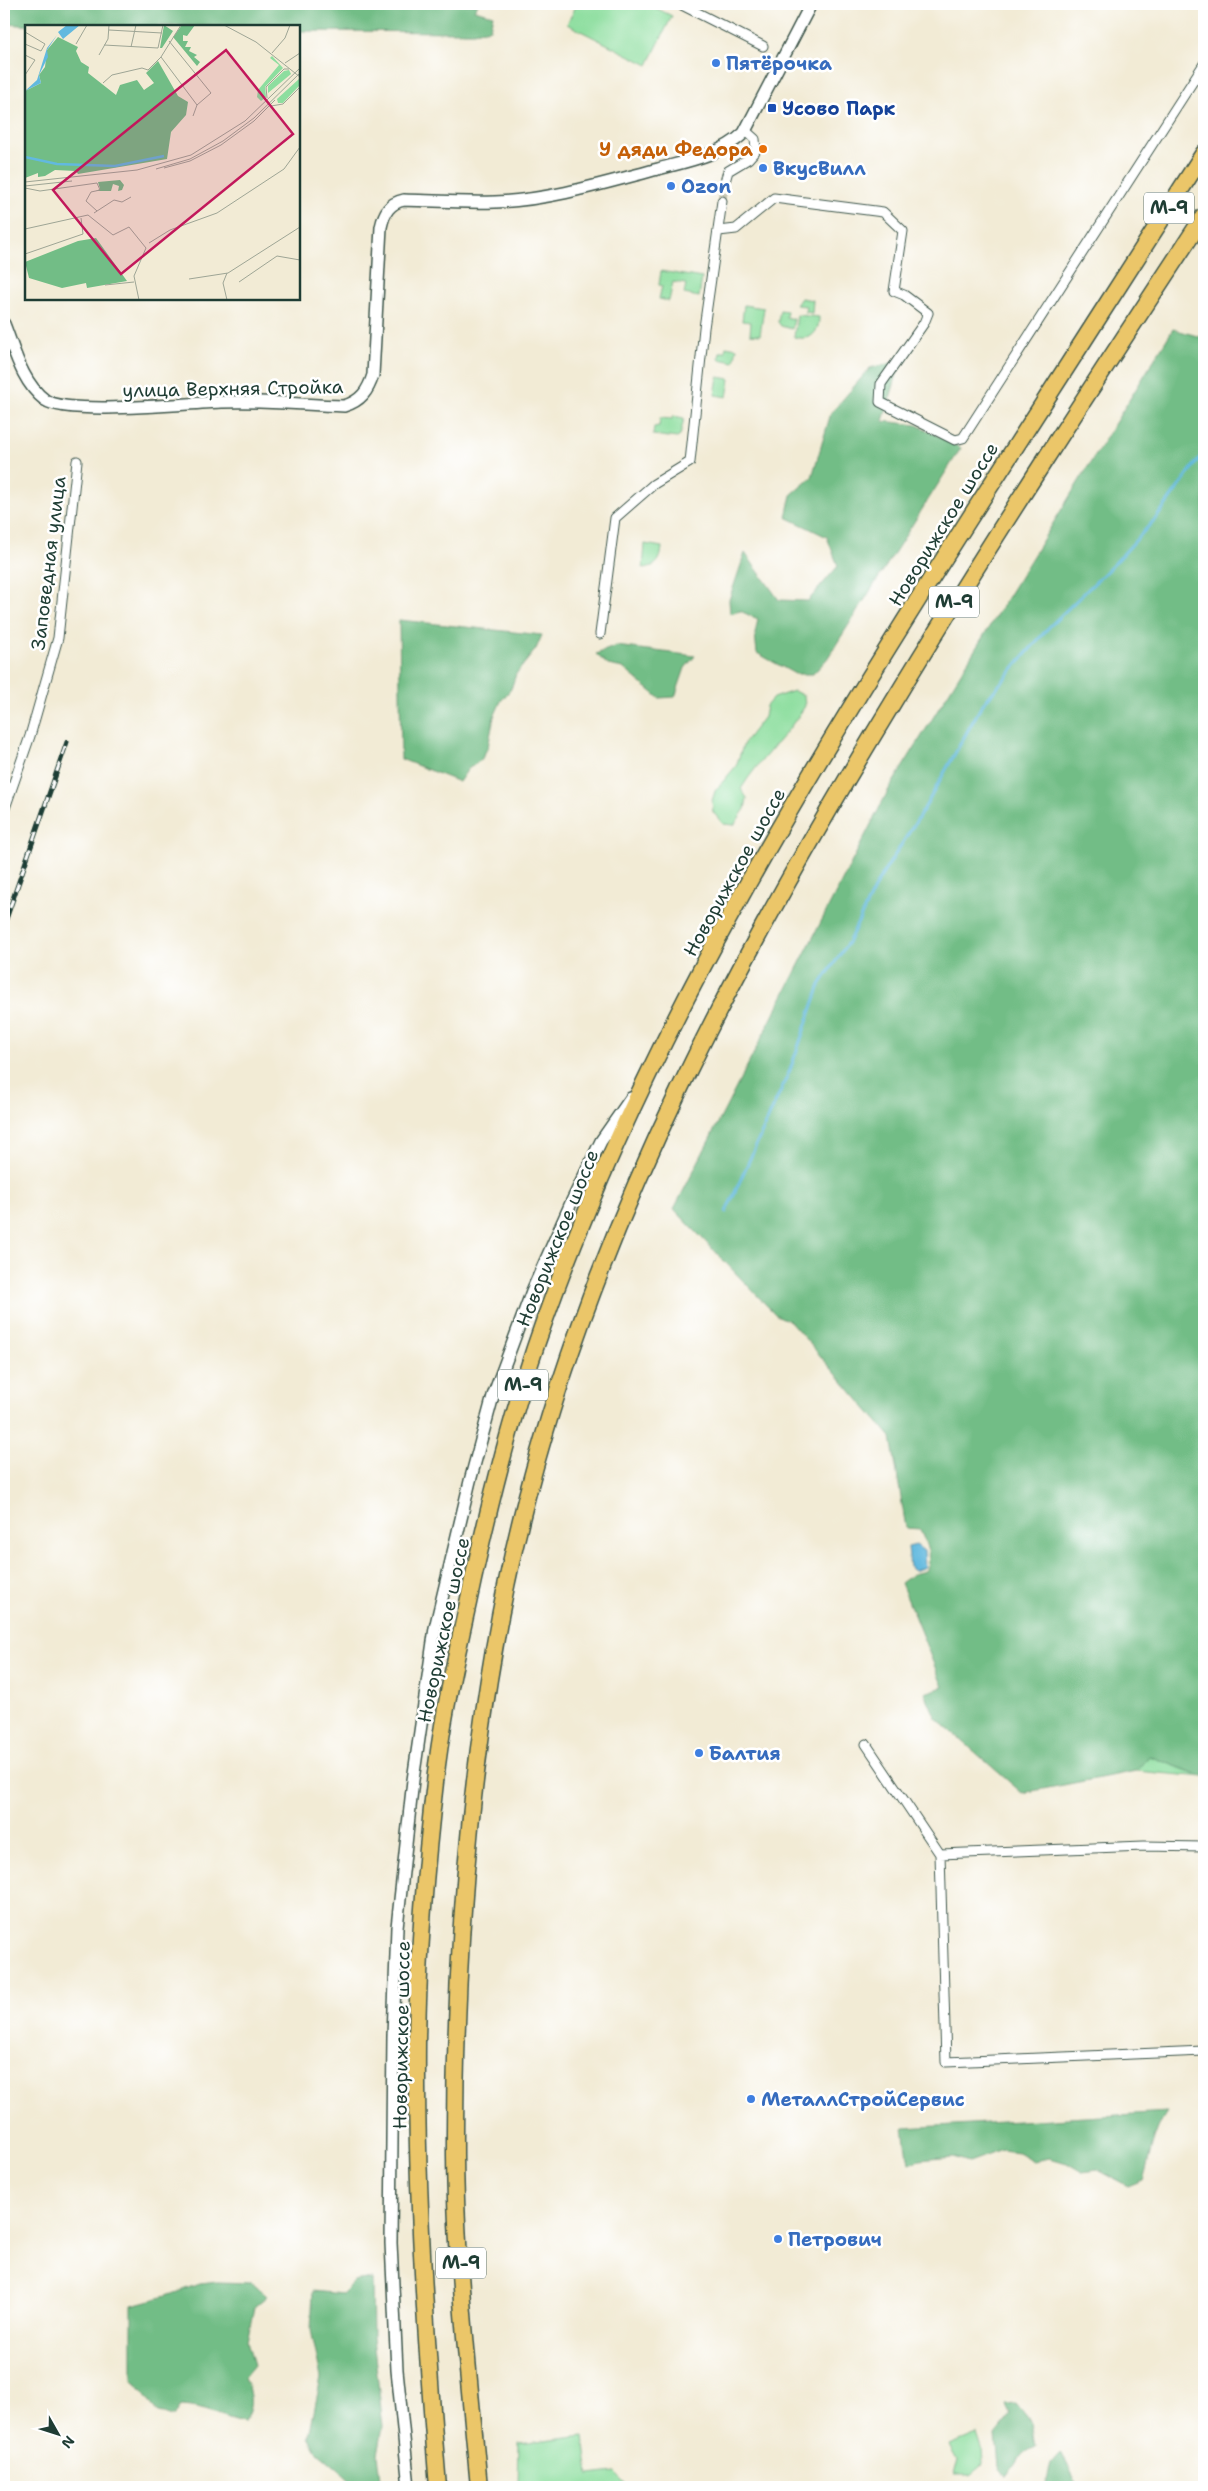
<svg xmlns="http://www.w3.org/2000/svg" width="1208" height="2491" font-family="'Shantell Sans',sans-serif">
<rect width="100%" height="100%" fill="#fff"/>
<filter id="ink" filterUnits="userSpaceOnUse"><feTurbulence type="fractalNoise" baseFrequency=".02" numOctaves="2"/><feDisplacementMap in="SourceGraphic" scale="10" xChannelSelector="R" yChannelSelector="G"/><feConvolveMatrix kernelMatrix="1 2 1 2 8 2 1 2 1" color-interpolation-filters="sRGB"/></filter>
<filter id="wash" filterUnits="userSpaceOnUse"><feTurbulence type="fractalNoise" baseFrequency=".0096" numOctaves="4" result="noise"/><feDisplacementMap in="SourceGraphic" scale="20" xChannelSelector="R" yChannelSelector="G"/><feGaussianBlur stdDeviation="1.12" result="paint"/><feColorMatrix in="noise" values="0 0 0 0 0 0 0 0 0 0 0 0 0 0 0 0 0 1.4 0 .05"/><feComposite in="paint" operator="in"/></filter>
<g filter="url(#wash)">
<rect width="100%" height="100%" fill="#f2ebd5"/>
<path fill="#8dde9f" stroke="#568e6a" d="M577,4H648L672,16L648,65L567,24Z
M661,271L702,278L699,297L684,294L686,284L673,282L669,301L659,299L662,286L659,285Z
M801,298L813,300L812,313L805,312L806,306L796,305Z
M744,305L764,308L760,335L750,334L751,322L742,321Z
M780,310L787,311L786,317L794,319L792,329L781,326L778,322Z
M797,315L819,317C819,334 810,341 794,337Z
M726,346L737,348L734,362L719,359L720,352H725Z
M718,377L730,379L727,397L715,395Z
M673,416L684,418L680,436L677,438L653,435L654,427L659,426L660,418L672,419Z
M645,544L662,547C661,560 657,567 643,568Z
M794,691L804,696L805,706C787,736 759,759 741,789L747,798L745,809L734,825L723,824L713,812L712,801L715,791L736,766L744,743L764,717L766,706L773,698Z
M1149,1756L1204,1777L1136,1771Z
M977,2434L982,2449L983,2464L970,2475H954L958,2459L950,2445Z
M584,2436L589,2475L615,2472L630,2487H518L519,2444Z"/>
<path fill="#72bd86" stroke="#487d5d" d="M4,4H478L474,10L493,15L490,29L473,32L299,31V26H37L4,24Z
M1173,329L1204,338V1777L1149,1756L1136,1771L1022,1793L936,1718L925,1693L943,1687L901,1583L913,1574L925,1571L929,1564L928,1550L920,1529L906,1528L891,1437L790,1321L776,1315L674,1209L889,789Z
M901,361L883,421L917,425L961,448L827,659L813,674H795L757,653L755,634L758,619L740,611L730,614L729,600L745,553L779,600L808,601L838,566L827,537L786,517L791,495L812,477L831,413L870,368Z
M399,620L542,635L536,649L516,674L511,689L501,701L494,717L488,747L481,760L468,769L459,782L401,759Z
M616,646L695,656L685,668L675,697L659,698L623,668L608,665L596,654Z
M1167,2112C1152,2133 1151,2155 1143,2180L1128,2186L1098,2170L1082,2172L1067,2163L1050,2158L1033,2161L1018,2152L1002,2150L969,2162L953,2157L919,2160L909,2164L904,2128Z
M372,2279L373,2338L383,2427L378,2454L382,2487H359L317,2451L309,2437L321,2377L311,2330L313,2291L342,2294L354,2282Z
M217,2282L252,2283L267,2296L254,2307L247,2341L254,2365L244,2377C251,2395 254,2405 244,2422C220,2417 206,2407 181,2406L174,2416L158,2413L132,2379V2305L166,2296L199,2284Z
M1016,2404L1032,2424L1036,2446C1019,2452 1017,2464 1006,2477L999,2468L996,2434L1010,2416L1006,2405Z
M1061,2453L1078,2487H1045L1051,2464Z"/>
<path fill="#62b9df" stroke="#407b8a" d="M916,1545L924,1551L925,1567L914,1571L910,1568L908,1547Z"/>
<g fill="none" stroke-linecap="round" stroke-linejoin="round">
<path stroke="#62b9df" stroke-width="3" d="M726,1212L790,1070L820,985L849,941L877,883L924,809L982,705L1049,627L1115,563L1157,517L1204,452"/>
</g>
</g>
<g filter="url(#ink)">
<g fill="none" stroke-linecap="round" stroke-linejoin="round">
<path stroke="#c8c8b5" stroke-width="9" stroke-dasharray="9 4.5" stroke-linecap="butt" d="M722,201L724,185"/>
<g stroke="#3f574c" stroke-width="11">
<path id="minor" d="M680,4L763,46
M724,185L728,171L748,159L756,150L755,139L746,131
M719,231L736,229L774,198L883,212L903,231L894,291L904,295L928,313L924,323L881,384L880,402L955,440L963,438L1204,64
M600,634L615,518L654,484L690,462L704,328L722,201
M4,811L30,736L58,638L77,461
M866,1744L940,1854L1144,1846L1204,1847
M940,1854L946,2062L1204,2051"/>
</g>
<g stroke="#3f574c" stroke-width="14">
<path id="tertiary" d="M4,324C14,349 22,383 45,400C68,416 189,403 222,402C263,400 304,405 344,406C361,401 368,391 373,375L381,227C384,213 389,203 404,200C434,201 465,203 495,202C550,200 605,183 658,169C688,161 721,155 744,133L811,4
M409,2487L397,2370L391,2243L393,2036L397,1927L413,1780L435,1628L470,1481L493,1396L532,1291L571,1203L601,1141L631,1098"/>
</g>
<g stroke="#3f574c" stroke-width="19">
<path id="motorway" d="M438,2487C426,2340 416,2192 417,2044C418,1951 426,1857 437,1765C444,1711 456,1657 468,1603C488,1508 511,1414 544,1322C645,1037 809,770 971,516C1049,395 1126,274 1204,153
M479,2487C469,2377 456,2266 455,2155C454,1941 473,1703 527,1496C601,1213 741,952 892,704C992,539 1098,377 1204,216"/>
</g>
<use href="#minor" stroke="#fff" stroke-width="9"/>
<use href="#tertiary" stroke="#fff" stroke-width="11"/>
<use href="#motorway" stroke="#ebc669" stroke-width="16"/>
<g stroke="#1f3d34" stroke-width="5">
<path id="rail" d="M4,925L67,742"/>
</g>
<use href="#rail" stroke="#fff" stroke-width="3" stroke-dasharray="9" stroke-linecap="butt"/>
</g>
</g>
<g fill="#3f7fe0" stroke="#fff" stroke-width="2">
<circle cx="716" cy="63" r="5"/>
<circle cx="763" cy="168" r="5"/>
<circle cx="671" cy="186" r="5"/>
<circle cx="699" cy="1753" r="5"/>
<circle cx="751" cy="2099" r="5"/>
<circle cx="778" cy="2239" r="5"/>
</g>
<rect fill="#1a4fb4" stroke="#fff" stroke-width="2" x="767" y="103" width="10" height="10" rx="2.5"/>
<circle fill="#e8710a" stroke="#fff" stroke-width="2" cx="763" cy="149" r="5"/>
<g text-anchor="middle" stroke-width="5" stroke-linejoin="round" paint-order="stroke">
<g fill="#fff" stroke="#627771" stroke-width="1">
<rect x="1144" y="192.5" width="50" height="31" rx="4"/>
<rect x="929" y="586.5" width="50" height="31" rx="4"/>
<rect x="498" y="1369.5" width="50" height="31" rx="4"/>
<rect x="436" y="2247.5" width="50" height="31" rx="4"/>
</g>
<g font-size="18" font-weight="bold" fill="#1f3d34">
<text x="1169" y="214">М-9</text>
<text x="954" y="608">М-9</text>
<text x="523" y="1391">М-9</text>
<text x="461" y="2269">М-9</text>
</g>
<g font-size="19" font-weight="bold" fill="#366cbe" stroke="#fff" text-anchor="start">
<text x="726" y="70">Пятёрочка</text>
<text x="773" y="175">ВкусВилл</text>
<text x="681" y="193">Ozon</text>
<text x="709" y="1760">Балтия</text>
<text x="761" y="2106">МеталлСтройСервис</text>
<text x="788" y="2246">Петрович</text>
</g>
<g font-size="19" font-weight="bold" fill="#164399" stroke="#fff" text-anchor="start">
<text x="782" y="115">Усово Парк</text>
</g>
<g font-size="19" font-weight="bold" fill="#c56008" stroke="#fff" text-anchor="end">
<text x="753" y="156">У дяди Федора</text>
</g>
<g font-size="19" fill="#1f3d34" stroke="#fff">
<text transform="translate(233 388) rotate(-1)" y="7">улица Верхняя Стройка</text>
<text transform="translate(943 524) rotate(-58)" y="7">Новорижское шоссе</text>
<text transform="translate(48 563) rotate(-83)" y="7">Заповедная улица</text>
<text transform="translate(734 872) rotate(-61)" y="7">Новорижское шоссе</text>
<text transform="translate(557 1238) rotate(-68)" y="7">Новорижское шоссе</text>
<text transform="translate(443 1630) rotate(-78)" y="7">Новорижское шоссе</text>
<text transform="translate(401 2035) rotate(-89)" y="7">Новорижское шоссе</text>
</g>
</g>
<g transform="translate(25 25)">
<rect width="275" height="275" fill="#f2ebd5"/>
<path d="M247,31L258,43L240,62L241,72L236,76L232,72L233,65L254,40L245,33ZM259,46L264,45L266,49L243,68V61ZM274,54V61L258,78H253L252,74Z" fill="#8dde9f"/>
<path d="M139,0L148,6L137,23H135ZM157,0H170L162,11L158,10V16H163L160,22H166L164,26L172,30L169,32L175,37L172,41L148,12ZM33,12L53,22L51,26L56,37L64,42L63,48L91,70L95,60L112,55L119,65L129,58L121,48L133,36L153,71L163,77L161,90L146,107L142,134L53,149L51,146L30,145L20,151L13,152V148L0,153V66L16,58L14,50L20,42L22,25ZM95,155L99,160L97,165L93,166L94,161L88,159L86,166H71L75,164L73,157ZM71,213L102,256L62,263L61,258L37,263L4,253L0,237L53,216Z" fill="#72bd86"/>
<path d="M42,0H55L38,14L33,7ZM32,10L22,25L23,32L14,50L16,58L0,66L12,55L22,23Z" fill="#62b9df"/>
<path fill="none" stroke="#62b9df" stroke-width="2.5" d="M0,132L32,139L90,141L139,131"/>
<path fill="none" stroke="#9ea595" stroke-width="1" d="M199,0L231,17L275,52M84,5L137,8M0,7L20,19L16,26L0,19M144,16L186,68L172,80M51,19L62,0M79,20L133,23L138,0M106,22L111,0M247,28L260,13L265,0M0,30L10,35L0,50M74,30L83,14L84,0M136,32L172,80L168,91M260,38L275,28M78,58L87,50L117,43L123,45L136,32L156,0M242,73L241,62L259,44H264M246,81L258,79L275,62M139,143L165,136L196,120L229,96L250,75M131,144L165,134L198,116L229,93L275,48M0,157L112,145L166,130L220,96L275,43M0,161L47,156M0,163L15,166L72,158L75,165L66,167L61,176L72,186M69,188L89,175L97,177L106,172M0,204L63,190L88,210L104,202L121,223L109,251L114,275M124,218L145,205L192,188L259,144L275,122M0,229L58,209L56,193M202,248L198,258L202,275M164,254L203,248L275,202M214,257L252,231L275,235M80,260L109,257"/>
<path fill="#c2185b" fill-opacity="0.15" stroke="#c2185b" stroke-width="2.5" d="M201,25L268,109L96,249L28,165Z"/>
<rect width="275" height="275" fill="none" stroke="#1f3d34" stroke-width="2.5"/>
</g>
<rect width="1208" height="2491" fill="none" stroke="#fff" stroke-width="20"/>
<g transform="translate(58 2434) rotate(129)" stroke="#ffffff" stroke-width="4" paint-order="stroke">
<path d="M0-4L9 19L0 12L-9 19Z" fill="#1f3d34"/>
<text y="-8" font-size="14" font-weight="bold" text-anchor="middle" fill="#1f3d34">N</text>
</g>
</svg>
